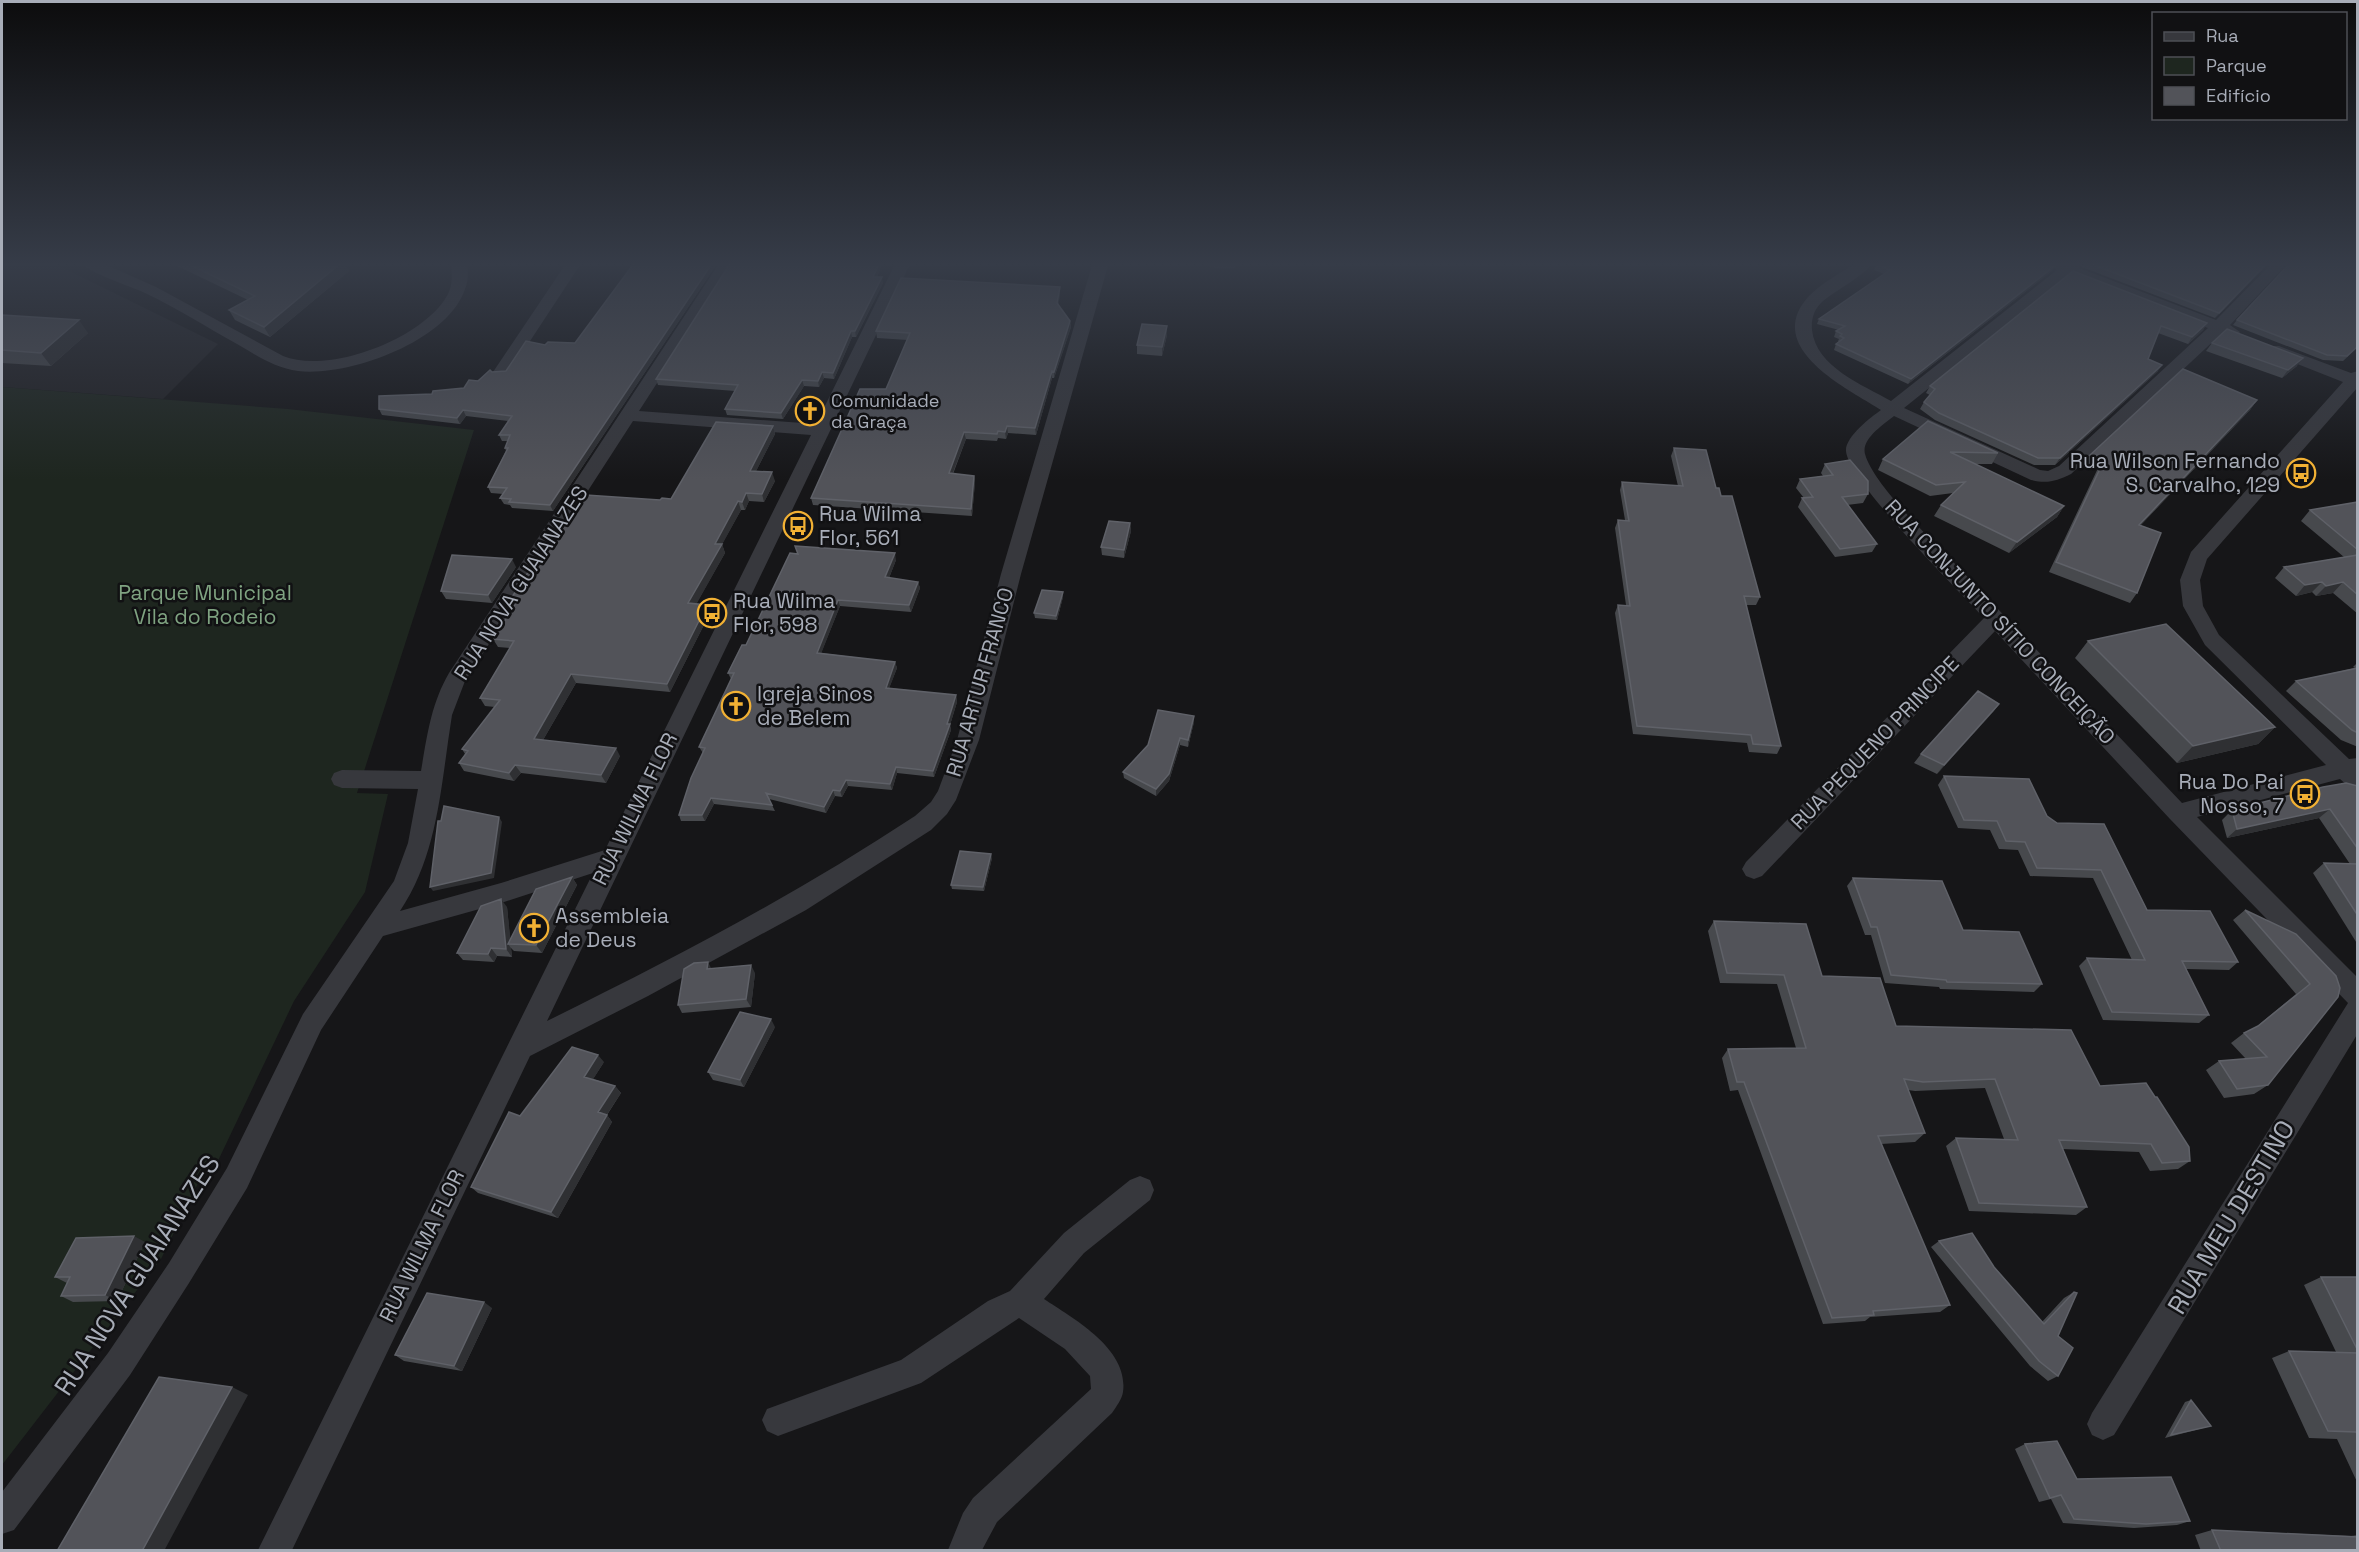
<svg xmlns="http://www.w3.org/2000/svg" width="2359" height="1552" font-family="'Space Grotesk',sans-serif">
<rect width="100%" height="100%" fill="#161618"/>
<path fill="#222225" d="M2,262H51L218,344L163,399L2,387Z"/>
<path fill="#1e261f" d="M2,387L288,409L474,430L357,793L388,794L365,892L294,1001L216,1165H207L161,1259L2,1465Z"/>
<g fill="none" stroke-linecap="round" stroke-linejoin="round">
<path fill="#37383d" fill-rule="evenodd" d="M80,262H100L156,287L283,356C329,375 425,338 448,294C453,284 452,273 451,262H467C468,271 469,280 465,289C448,341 349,377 298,371C275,368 256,355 237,344C206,327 177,308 145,293C130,286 89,273 80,262Z
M567,262H582L507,376H495L493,372Z
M720,262H735L639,411L816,424L896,262H911L547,1021C673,959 797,894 915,816L931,802L938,791L957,740L1001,574L1093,262H1109L1021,574L979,740L956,800L947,814L931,830L806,910L648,996L530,1056L292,1550H258L593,873L501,903L383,936L321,1030L247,1188L189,1283L130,1375L14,1530L2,1534V1492L108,1353L169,1263L227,1168L303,1014L394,881L408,843L418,789L342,788L334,785L331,779L334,773L342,770L421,771C427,736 431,704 449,673ZM633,421L811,435L605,850L501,883L400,911C439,853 441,782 452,715L465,681Z
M1202,262H1239L1241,264C1233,272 1209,269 1202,262Z
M1857,262H1874C1861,278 1839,288 1823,301C1814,309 1811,319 1812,330C1816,367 1863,385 1891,401L2057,270L2050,265L2052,262H2083L2079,268L2216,320L2273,262H2289L2230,325L2240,332L2238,335L2232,337L2221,334L2071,474C2057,481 2047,484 2031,480L1894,416C1884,424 1861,439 1865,454C1874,486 1935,543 1960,569C2034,647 2108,725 2182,803L2326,765L2205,645L2183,606L2180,580L2191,552L2343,382L2267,352L2265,349L2267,346H2279L2351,373L2358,371V387L2207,559L2200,580L2203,606L2219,635L2349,759L2358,758V791L2350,788L2340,779L2197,817L2358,978V1033L2114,1435L2103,1440L2092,1435L2087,1424L2092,1413L2348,1003L2170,819L1995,631L1762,876L1754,879L1746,876L1742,869L1746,862L1984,618C1959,591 1848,481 1846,451C1845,437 1871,417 1881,410C1846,388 1763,348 1808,297C1820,284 1841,273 1857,262ZM2070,275L2208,328L2059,466L2048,471L2040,470L1904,408Z
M1140,1176L1150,1180L1154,1190L1150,1200L1084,1253L1044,1299C1074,1319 1129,1349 1123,1392C1122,1399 1116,1407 1112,1413L997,1522L982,1550H948L963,1513L973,1498L1091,1389L1090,1376L1065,1349L1019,1318L921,1383L778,1436L767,1431L762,1420L767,1409L901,1360L988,1301L1010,1291L1064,1233L1130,1180Z"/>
</g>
<path fill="#47494d" d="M169,262H346L345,263L349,271L270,337L235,320L229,310L248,300Z
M635,262H718L553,511L512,508L510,505L504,504L500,498L503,494L491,493L488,487L506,451L505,448L508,441H502L499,435L508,421L466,416L460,424L382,415L379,409L432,394L464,388L492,372L506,371L545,345L575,343Z
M731,262H883L877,277L883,283L856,337H852L834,379L824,378L819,387L804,386L783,419L727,415L725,409L735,391L658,385L656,379Z
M2085,262H2270L2215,318L2082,267Z
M1876,264L2053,270L1908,384L1834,350L1836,344L1839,342L1838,341L1839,339L1834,337L1836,331L1839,330L1817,324L1819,319L1884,274L1874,270Z
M2073,271L2207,323L2203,330L2188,344L2158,333L2148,359L2158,371L2055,465H2034L1935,420L1920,409L1924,402L1930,395L1926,393L1930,386Z
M1060,287V294L1058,305L1070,321L1071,327L1054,378H1052L1036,435L1008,433L1006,439L998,438L997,441L966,439L953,474L974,476L975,482L972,516L813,505L811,498L886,389L908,340L877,338L876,331Z
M2,315L88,333L51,366L2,363Z
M2237,320L2358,347L2343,361L2323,360L2233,325Z
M1167,335L1162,356L1137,354V345Z
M2212,343L2297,366L2282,378L2206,351Z
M2257,400L2250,410L2140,526L2137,593L2130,603L2049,572L2099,466H2083L2090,455Z
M1928,421L1998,453L1992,464H1975L2064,506L2057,517L2009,553L1934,516L1941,505L1953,493L1930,496L1878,470L1883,459Z
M773,426L775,434L756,471L775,481L764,502L749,501L745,510H741L722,544L725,553L696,604L707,605L710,613L670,692L576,683L543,740L620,756L606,783L521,773L514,781L464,771L459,763L465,754L462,749L495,707L485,706L480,698L510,648L498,647L493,639L516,603L512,597L541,560L660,500L671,499Z
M1674,448L1716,488L1721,496L1760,597L1756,605H1746L1781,746L1777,754L1749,752L1747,743L1633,734L1615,613L1618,605H1626L1615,528L1618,520H1625L1620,490L1622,482L1678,486L1671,456Z
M1825,464L1868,494L1863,503L1847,505L1877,544L1872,552L1835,557L1798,507L1802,498H1804L1796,488L1800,479L1823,476L1821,473Z
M2358,502V614L2333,593L2316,596L2312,592L2296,596L2275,578L2284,567L2344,557L2301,521L2310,510Z
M1130,523L1131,531L1124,558L1102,555L1101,547Z
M795,546L896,560L889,578L918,582L920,588L911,612L840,606L821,653L895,662L897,668L889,688L956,695L957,702L950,725L951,730L934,777L897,773L892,790L848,786L842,797L835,796L826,813L769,799L775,811L714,804L705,821H681L679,815L703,753L699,747L731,679L728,673L746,645L798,554Z
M516,567L492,603L446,599L441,591Z
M1063,597L1057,620L1035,618L1034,613Z
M2088,641L2275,727L2258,744L2177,763L2075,658Z
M2358,662V747L2341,740L2286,691L2296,681L2355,668L2353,667Z
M1999,704L1993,712L1937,774L1914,763L1921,754Z
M1194,722L1188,747L1180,745L1169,781L1156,796L1124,778L1123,772Z
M1944,776L2047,816L2147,910L2238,962L2229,970L2186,969L2209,1015L2199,1023L2103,1020L2079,966L2087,958L2132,960L2093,878L2030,876L2018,850L1999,849L1990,830L1958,828L1938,785Z
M2358,786V945L2313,873L2324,863L2350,864L2319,818L2227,838L2222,820L2232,810Z
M992,858L984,891L952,889L951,885Z
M572,877L577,885L542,953L514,951L511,948L512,957L497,956L494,962L463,960L457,953L507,907L510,939Z
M1853,878L1963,930L2042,984L2034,992L1940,989L1939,987L1885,983L1871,935H1865L1847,886Z
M2245,910L2336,976L2268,1085L2254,1094L2224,1098L2206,1070L2219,1061L2246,1059L2231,1043L2244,1033L2255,1028L2296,994L2233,920Z
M1714,921L1822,976L1896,1026L2100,1086L2190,1161L2178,1169L2150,1171L2139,1152L2062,1149L2087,1207L2076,1215L1969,1211L1946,1146L1956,1138L2004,1139L1985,1088L1915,1091L1908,1090L1925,1133L1915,1142L1881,1144L1950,1305L1940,1312L1870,1317L1865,1321L1823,1324L1738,1090L1730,1091L1722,1058L1728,1049L1796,1048L1777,984L1720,983L1708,931Z
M755,973L751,1007L682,1013L678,1005Z
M775,1027L744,1087L713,1080L708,1072Z
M604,1062L593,1079L615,1086L621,1093L607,1115L612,1122L558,1218L478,1193L471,1187L520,1116Z
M1939,1241L1994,1267L2042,1322L2064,1298L2074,1292L2058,1336V1376L2048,1381L2030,1366L1931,1247Z
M145,1242L117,1301L73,1302L61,1296L67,1283L55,1277Z
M2321,1277H2358V1484L2337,1439L2309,1438L2272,1358L2289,1351L2336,1352L2304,1285Z
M492,1308L462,1371L404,1361L395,1355Z
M2191,1400L2211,1426L2165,1438L2185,1402Z
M2025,1444L2077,1479L2190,1521L2177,1525L2134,1528L2063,1523L2051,1499L2039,1502L2015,1449Z
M2212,1530L2351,1536L2358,1535V1551H2201L2195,1535Z"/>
<path fill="#2f3033" d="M338,262H346L345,263L349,271L270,337L264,327Z
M713,262H718L553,511L550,505Z
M880,262H883L874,283L873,277Z
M2268,262H2270L2215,318L2219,313Z
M2056,265L2053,270L1908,384L1911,379Z
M882,277L883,283L856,337L855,331Z
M1060,287V294L1058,310L1057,303Z
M79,320L88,333L51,366L41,353Z
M1070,321L1071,327L1054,378V372Z
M2207,323L2203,330L2188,344L2192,337Z
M1167,326V335L1162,356V347Z
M851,331L852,337L834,379L833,373Z
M2303,358L2297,366L2282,378L2288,370Z
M2162,365L2158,371L2055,465L2060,458Z
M1052,371V378L1036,435L1035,428Z
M822,372L824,378L819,387L818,381Z
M802,380L804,386L783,419L781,413Z
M2257,400L2250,410L2131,535L2139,525Z
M463,410L466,416L460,424L457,418Z
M773,426L775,434L752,479L750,471Z
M1007,426L1008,433L1006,439L1005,432Z
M964,432L966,439L950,480L949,473Z
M772,472L775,481L764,502L762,494Z
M974,476L975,482L972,516L971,509Z
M746,493L749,501L745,510L742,502Z
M738,501L741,510L718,552L715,544Z
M2064,506L2057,517L2009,553L2017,542Z
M1130,523L1131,531L1124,558V550Z
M722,544L725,553L692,612L688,603Z
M895,553L896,560L887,583L885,577Z
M512,559L516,567L492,603L488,595Z
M918,582L920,588L911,612L909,605Z
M2322,582L2312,592L2296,596L2305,585Z
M2343,582L2333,593L2316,596L2326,586Z
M1063,592V597L1057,620L1056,616Z
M838,600L840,606L819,659L817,653Z
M707,605L710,613L670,692L667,684Z
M895,662L897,668L887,694L886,688Z
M571,674L576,683L539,747L534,739Z
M956,695L957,702L950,725L951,730L934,777L933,771Z
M1999,704L1993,712L1937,774L1944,765Z
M1194,716V722L1188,747V740Z
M2275,727L2258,744L2177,763L2193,746Z
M1180,738V745L1169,781L1156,796V789Z
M616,748L620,756L606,783L601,775Z
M515,765L521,773L514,781L509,773Z
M896,767L897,773L892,790L890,784Z
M846,780L848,786L842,797L840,791Z
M833,790L835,796L826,813L824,807Z
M711,798L714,804L705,821L702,815Z
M2330,809L2319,818L2227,838L2237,829Z
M499,817L502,822L494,878L433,891L430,887Z
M991,854L992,858L984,891L983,887Z
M572,877L577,885L542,953L536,945Z
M501,899L507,907L511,944H508L511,948L512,957L506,949Z
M491,948L497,956L494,962L488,954Z
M708,962L712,970L707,969Z
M751,965L755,973L751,1007L746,999Z
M771,1019L775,1027L744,1087L740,1080Z
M598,1055L604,1062L590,1084L584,1077Z
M615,1086L621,1093L604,1119L598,1112Z
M607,1115L612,1122L558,1218L551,1212Z
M134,1236L145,1242L117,1301L105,1295Z
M484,1302L492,1308L462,1371L454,1366Z
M232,1387L248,1395L164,1551H142Z"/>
<path fill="#525359" stroke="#5f6168" stroke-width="1.5" d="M184,262H342L264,327L229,310L255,296Z
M635,262H713L550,505L509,502L511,499L500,498L507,488L488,487L508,448H505L510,435H499L512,416L463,410L457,418L379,409V396L432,394L433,391L464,388L469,380L478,381L490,370L492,372L506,371L526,341L545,345L548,342L575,343Z
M731,262H880L873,277H882L855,331H851L833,373L822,372L818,381L802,380L781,413L725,409L738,385L656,379Z
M1879,262H2053L2056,265L1911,379L1836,344L1844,338L1840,336L1842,334L1836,331L1845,326L1819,319L1890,270L1876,264Z
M2086,262H2268L2219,313Z
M2291,262H2358V346L2347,356L2327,355L2237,320Z
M2073,271L2207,323L2192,337L2161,326L2148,359L2162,365L2060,458H2038L1939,413L1924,402L1935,389L1930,386Z
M901,278L1060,287L1057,303L1070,321L1054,372L1052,371L1035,428L1007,426L1005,432L998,431L997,434L964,432L949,473L974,476L971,509L811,498L860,389H886L910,333L876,331Z
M2,315L79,320L41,353L2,350Z
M1142,324L1167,326L1162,347L1137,345Z
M2227,329L2303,358L2288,370L2212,343Z
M2183,369L2257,400L2139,525L2161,533L2137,593L2056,562L2106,456L2090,455Z
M1928,421L1998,453L1950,452L2064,506L2017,542L1941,505L1965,482L1936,485L1883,459Z
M716,422L773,426L750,471L772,472L762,494L746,493L742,502L738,501L715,544H722L688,603L707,605L667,684L571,674L534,739L616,748L601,775L515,765L509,773L459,763L468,751L462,749L500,700L480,698L514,641L493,639L518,600L519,597H512L536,560H541L586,495L660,500L662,498L671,499Z
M1674,448L1706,450L1716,488H1719L1721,496H1732L1760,597L1744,596L1781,746L1753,744L1751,735L1637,726L1618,605L1630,606L1618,520L1629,521L1622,482L1683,486Z
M1850,460L1868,481V494L1842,497L1877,544L1840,549L1802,498L1813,497L1800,479L1833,475L1825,464Z
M2358,502V550L2310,510Z
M1109,521L1130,523L1124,550L1101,547Z
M795,546L895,553L885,577L918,582L909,605L838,600L817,653L895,662L886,688L956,695L947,724H950L933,771L896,767L890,784L846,780L840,791L833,790L824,807L766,793L772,805L711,798L702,815H679L691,778L705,748L699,747L734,673H728L742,645H746L790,553L798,554Z
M452,555L512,559L488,595L441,591Z
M2358,555V595L2343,582L2326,586L2322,582L2305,585L2284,567Z
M1042,590L1063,592L1056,616L1034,613Z
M2166,624L2275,727L2193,746L2088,641Z
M2358,668V733L2352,730L2296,681Z
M1978,691L1999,704L1944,765L1921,754Z
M1158,710L1194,716L1188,740L1180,738L1169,774L1156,789L1123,772L1148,745Z
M1944,776L2029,779L2047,816L2057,823L2104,824L2147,910L2210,911L2238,962L2182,961L2209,1015L2112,1012L2087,958L2145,960L2101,870L2037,868L2025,842L2006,841L1997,821L1964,820Z
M2346,783L2358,786V849L2330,809L2237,829L2232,810L2323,787Z
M444,806L499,817L491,873L430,887L438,821H441Z
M960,851L991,854L983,887L951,885Z
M2324,863L2358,864V916Z
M572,877L536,945L508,944L536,889Z
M1853,878L1942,881L1963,930L2019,932L2042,984L1947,982L1946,980L1891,975L1877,927H1871Z
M501,899L506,949L491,948L488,954L457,953L481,906Z
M2245,910L2296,934L2336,976L2340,988L2338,997L2268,1085L2237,1089L2219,1061L2267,1057L2244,1033L2258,1026L2310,984Z
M1714,921L1806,924L1822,976L1880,978L1896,1026L2071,1030L2100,1086L2146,1083L2155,1097H2157L2189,1147L2190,1161L2162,1163L2151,1144L2059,1140L2087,1207L1979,1203L1956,1138L2018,1140L1995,1079L1923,1082L1904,1079L1925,1133L1878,1136L1950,1305L1873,1311L1874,1315L1832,1318L1744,1082H1737L1728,1049L1806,1048L1784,975L1727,973Z
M708,962L707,969L751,965L746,999L678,1005L684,969L694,963Z
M740,1012L771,1019L740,1080L708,1072Z
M572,1047L598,1055L584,1077L615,1086L598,1112L607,1115L551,1212L471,1187L509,1112L520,1116Z
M1972,1233L1994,1267L2044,1324L2074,1292L2077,1293L2058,1336L2073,1348L2058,1376L2039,1361L1939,1241Z
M134,1236L105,1295L61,1296L70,1277H55L76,1238Z
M2321,1277H2358V1351Z
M427,1293L484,1302L454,1366L395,1355Z
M2289,1351L2358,1353V1436L2356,1432L2328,1431Z
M159,1377L232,1387L142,1551H57Z
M2191,1400L2211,1426L2171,1435Z
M2057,1441L2077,1479L2171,1477L2190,1521L2146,1524L2074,1519L2061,1495L2050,1498L2025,1444Z
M2212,1530L2358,1537V1551H2221Z"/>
<linearGradient id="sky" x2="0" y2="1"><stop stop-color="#0c0c0d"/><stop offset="0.55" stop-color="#363c48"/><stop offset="1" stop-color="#363c48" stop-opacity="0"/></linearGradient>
<rect width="2359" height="480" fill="url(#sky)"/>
<defs>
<g id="church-ring" transform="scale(1.5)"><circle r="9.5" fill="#111113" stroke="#f2b134" stroke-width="1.5"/><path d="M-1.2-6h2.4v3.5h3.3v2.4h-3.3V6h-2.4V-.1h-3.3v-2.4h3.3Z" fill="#f2b134"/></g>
<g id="bus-ring" transform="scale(1.5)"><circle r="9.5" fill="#111113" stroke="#f2b134" stroke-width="1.5"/><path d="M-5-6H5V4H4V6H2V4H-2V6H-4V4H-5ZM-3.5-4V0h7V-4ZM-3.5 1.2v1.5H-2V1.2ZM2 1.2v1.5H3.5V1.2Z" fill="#f2b134"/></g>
</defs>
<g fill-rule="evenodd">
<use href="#church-ring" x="810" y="411"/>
<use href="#bus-ring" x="2301" y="473"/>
<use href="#bus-ring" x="798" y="526"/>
<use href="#bus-ring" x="712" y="613"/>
<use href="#church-ring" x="736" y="706"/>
<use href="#bus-ring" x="2305" y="794"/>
<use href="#church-ring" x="534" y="928"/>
</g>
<g text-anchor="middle" stroke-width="5" stroke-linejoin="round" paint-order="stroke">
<g font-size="18" fill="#a8adb8" stroke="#111113" text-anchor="start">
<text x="831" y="407">Comunidade<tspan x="831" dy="21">da Graça</tspan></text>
</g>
<g font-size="21" fill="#a8adb8" stroke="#111113" text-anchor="start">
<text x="2280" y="468" text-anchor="end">Rua Wilson Fernando<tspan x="2280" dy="24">S. Carvalho, 129</tspan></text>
<text x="819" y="521">Rua Wilma<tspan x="819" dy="24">Flor, 561</tspan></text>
<text x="733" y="608">Rua Wilma<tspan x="733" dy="24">Flor, 598</tspan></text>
<text x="757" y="701">Igreja Sinos<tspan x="757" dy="24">de Belem</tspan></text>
<text x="2284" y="789" text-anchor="end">Rua Do Pai<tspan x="2284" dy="24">Nosso, 7</tspan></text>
<text x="555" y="923">Assembleia<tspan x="555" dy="24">de Deus</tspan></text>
</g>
<g font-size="21" fill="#a8adb8" stroke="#111113">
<text transform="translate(521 583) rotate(-57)" y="7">RUA NOVA GUAIANAZES</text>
<text transform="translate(2000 622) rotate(47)" y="7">RUA CONJUNTO SÍTIO CONCEIÇÃO</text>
<text transform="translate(980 682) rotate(-74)" y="7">RUA ARTUR FRANCO</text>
<text transform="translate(1875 743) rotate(-46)" y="7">RUA PEQUENO PRINCIPE</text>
<text transform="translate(635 809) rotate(-64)" y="7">RUA WILMA FLOR</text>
<text transform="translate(422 1246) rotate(-64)" y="7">RUA WILMA FLOR</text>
</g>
<g font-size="21" fill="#7fa381" stroke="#111113">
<text x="205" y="600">Parque Municipal<tspan x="205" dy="24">Vila do Rodeio</tspan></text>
</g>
<g font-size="26" fill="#a8adb8" stroke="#111113">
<text transform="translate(2231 1217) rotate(-59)" y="9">RUA MEU DESTINO</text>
<text transform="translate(137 1275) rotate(-57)" y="9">RUA NOVA GUAIANAZES</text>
</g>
</g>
<rect width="2359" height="1552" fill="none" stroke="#a8adb8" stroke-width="6"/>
<rect x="2152" y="12" width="195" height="108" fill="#111113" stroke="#4d4f55" stroke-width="1.5"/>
<rect x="2164" y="32" width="30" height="9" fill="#37383d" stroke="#4d4f55" stroke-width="1.5"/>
<text x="2206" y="42" font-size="18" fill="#a8adb8">Rua</text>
<rect x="2164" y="57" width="30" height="18" fill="#1e261f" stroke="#4d4f55" stroke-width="1.5"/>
<text x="2206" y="72" font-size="18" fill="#a8adb8">Parque</text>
<rect x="2164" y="87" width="30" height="18" fill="#525359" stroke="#4d4f55" stroke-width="1.5"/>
<text x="2206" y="102" font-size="18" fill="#a8adb8">Edifício</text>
</svg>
